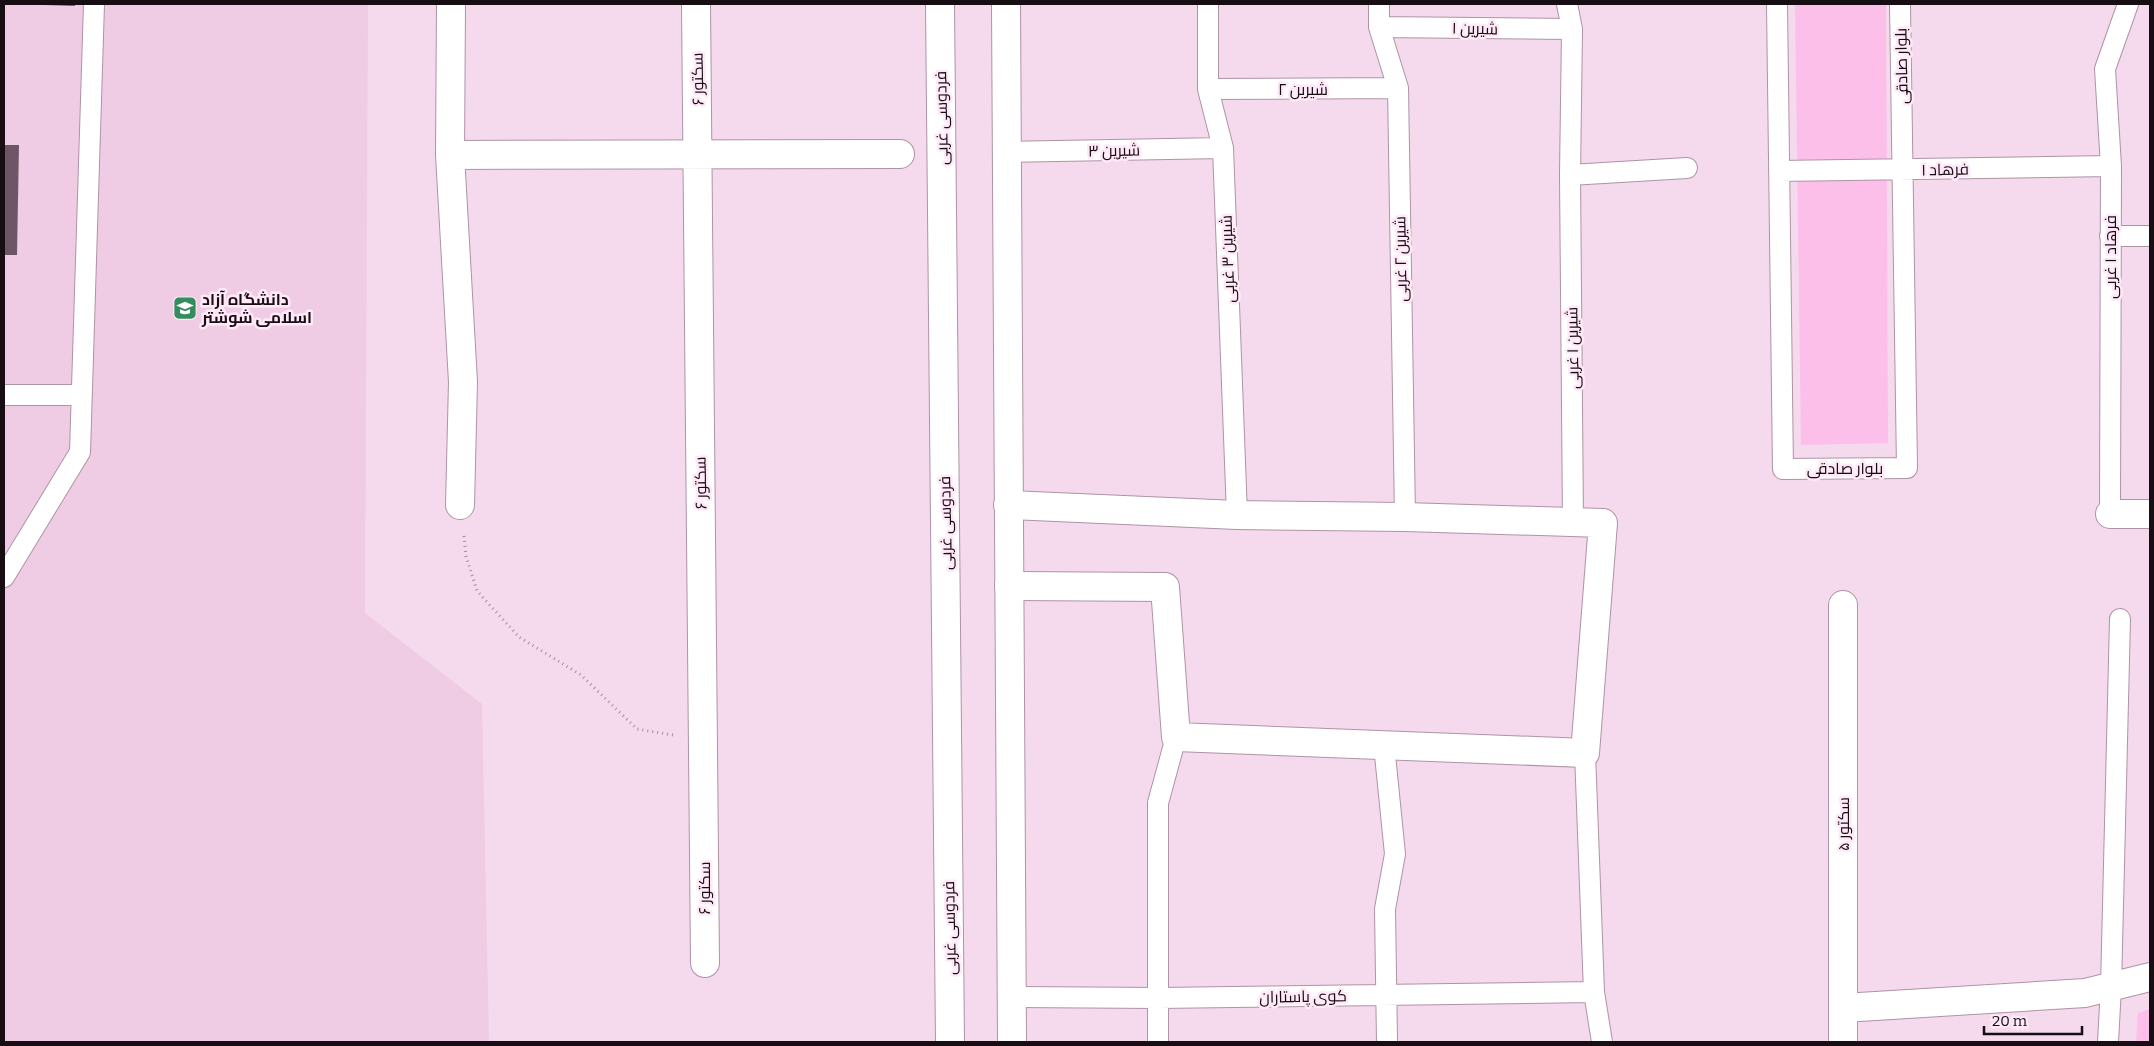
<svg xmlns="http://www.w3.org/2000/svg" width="2154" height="1046" font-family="Bitter,Cairo,serif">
<rect width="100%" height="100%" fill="#f5d9ec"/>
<path fill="#efcce3" d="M4,4H368L365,613L482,704L489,1042H4Z"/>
<path fill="#fbbfe9" d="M1795,4H1886L1888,443L1801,445Z
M2150,1009V1042H2136L2138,1013Z"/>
<path fill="#6e5666" d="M45,4H75V6L45,5Z
M4,145H19L17,255H4Z"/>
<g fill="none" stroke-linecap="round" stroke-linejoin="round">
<g stroke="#ae94a5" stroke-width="22">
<path id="service" d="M1208,4V89L1223,148L1237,515
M1379,4V27L1398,88L1405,517
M1567,4L1572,29L1570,175L1687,168
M1777,4L1783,469L1907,468L1900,4
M1379,27L1572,29
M1208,89L1398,88
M1006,152L1223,148
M1779,171L2111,166
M1570,175L1573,522
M2110,236H2150
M4,395H82
M2110,514L2111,166L2105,69L2128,4
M4,577L80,452L94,4
M1384,745L1395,854L1385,909L1387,1042
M1585,753L1594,992L1602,1042
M1012,997L1158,998L1594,992
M1158,1042V803L1176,737
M2108,1042L2111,987L2120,619"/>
</g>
<g stroke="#ae94a5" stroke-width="30">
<path id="minor" d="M451,4L450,155L463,382L460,505
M696,4L705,963
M450,155L900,154
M1008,505L1237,515L1405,517L1603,523L1585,753L1176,737L1165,587L1009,586
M2110,514H2150
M1843,1008L2085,993L2150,977
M1843,1042V605"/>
</g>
<g stroke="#ae94a5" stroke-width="30">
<path id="secondary" d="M940,4L950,1042
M1006,4L1012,1042"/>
</g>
<path stroke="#a48f9d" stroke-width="3" stroke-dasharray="1 4" stroke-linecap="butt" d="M464,536L466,556L477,591L519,637L581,675L637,729L673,735"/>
<use href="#service" stroke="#fff" stroke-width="20"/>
<use href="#minor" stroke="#fff" stroke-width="28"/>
<use href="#secondary" stroke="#fff" stroke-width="28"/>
</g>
<defs>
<g id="university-square" transform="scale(1.25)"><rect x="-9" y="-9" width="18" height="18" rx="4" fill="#358c5f" stroke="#ffe8f7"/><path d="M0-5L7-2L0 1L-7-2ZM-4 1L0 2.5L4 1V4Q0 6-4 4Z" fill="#fff"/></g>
</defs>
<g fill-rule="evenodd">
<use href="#university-square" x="185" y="308"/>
</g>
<g text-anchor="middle" stroke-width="5" stroke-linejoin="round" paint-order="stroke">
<g font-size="16" fill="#170e14" stroke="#ffe8f7">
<text transform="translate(1475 28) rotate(1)" y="6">شیرین ۱</text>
<text transform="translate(1901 66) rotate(-91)" y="6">بلوار صادقی</text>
<text transform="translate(697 79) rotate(-91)" y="6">سکتور ۶</text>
<text x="1303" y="95">شیرین ۲</text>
<text transform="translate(941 118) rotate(-91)" y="6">فردوسی غربی</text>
<text transform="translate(1114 150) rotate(-1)" y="6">شیرین ۳</text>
<text transform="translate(1945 169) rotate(-1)" y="6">فرهاد ۱</text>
<text transform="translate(2110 257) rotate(-90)" y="6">فرهاد ۱ غربی</text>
<text transform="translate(1227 259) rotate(-92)" y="6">شیرین ۳ غربی</text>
<text transform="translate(1400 259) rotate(-91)" y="6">شیرین ۲ غربی</text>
<text transform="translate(1572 348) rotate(-91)" y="6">شیرین ۱ غربی</text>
<text x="1845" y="474">بلوار صادقی</text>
<text transform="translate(700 483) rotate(-91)" y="6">سکتور ۶</text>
<text transform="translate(945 523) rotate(-91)" y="6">فردوسی غربی</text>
<text transform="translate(1843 824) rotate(-90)" y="6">سکتور ۵</text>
<text transform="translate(704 888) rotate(-90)" y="6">سکتور ۶</text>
<text transform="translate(949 928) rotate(-91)" y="6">فردوسی غربی</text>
<text transform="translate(1303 996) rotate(-1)" y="6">کوی پاستاران</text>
</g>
<g font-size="16" font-weight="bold" fill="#170e14" stroke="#ffe8f7" text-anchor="start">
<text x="202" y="305">دانشگاه آزاد<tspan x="202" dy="18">اسلامی شوشتر</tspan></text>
</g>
</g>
<rect width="2154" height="1046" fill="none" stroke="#170e14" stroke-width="10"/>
<path d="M1984 1026v8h98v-8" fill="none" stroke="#170e14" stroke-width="2.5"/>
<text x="1992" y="1026" font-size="15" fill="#170e14" stroke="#ffe8f7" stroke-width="4" paint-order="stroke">20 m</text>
</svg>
